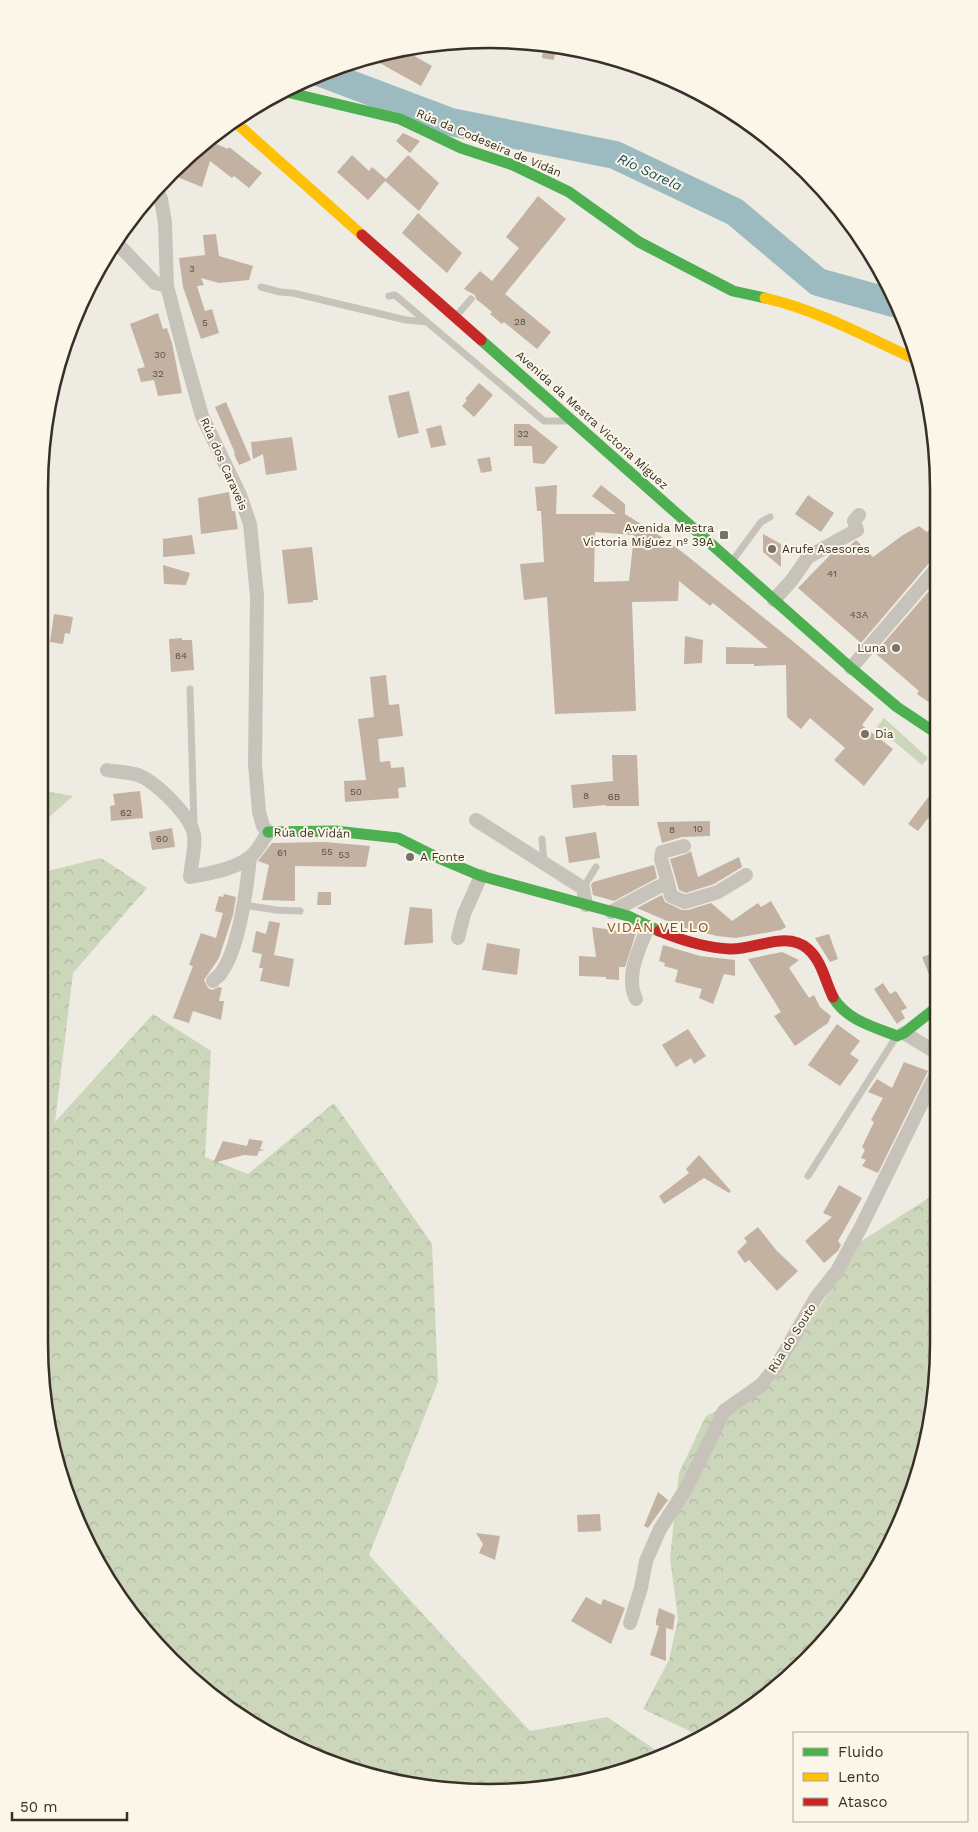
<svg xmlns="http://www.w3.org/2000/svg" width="978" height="1832" font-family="'Work Sans',sans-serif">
<defs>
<pattern id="forest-crowns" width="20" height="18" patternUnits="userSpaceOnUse" patternTransform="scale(1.25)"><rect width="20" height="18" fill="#cbd6ba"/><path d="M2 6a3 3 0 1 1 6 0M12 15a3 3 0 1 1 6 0" fill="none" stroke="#afb8a0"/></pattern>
</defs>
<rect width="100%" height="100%" fill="#eeebe2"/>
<path fill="#cbd6ba" d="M884,718L928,758L922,765L877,727Z"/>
<path fill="url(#forest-crowns)" d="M39,790L73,796L39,826Z
M101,858L147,888L73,973L55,1122L153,1014L211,1051L205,1157L248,1174L334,1103L432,1244L438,1382L369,1555L530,1731L607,1717L663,1755L547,1789L459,1792L373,1778L239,1718L132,1617L63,1488L39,1343V873Z
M938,1192V1372L924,1460L893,1542L807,1662L702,1737L643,1709L669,1660L678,1619L670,1558L679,1473L706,1416L772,1384L860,1242Z"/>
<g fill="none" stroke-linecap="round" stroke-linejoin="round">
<path stroke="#9bbbc1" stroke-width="28" d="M321,73L451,122L615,155L735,212L818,282L897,304"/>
</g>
<path fill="#c3b1a2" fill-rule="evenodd" d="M544,44L556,46L554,60L542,58Z
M402,49L432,66L421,86L369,57Z
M403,133L420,141L410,153L396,141Z
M207,140L228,149L229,147L262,173L249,188L234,176L232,178L210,161L202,187L170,174L192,150Z
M352,155L369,171L372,167L386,179L408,155L439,183L419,211L385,181L368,200L337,172Z
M538,196L566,219L505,294L551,332L537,349L504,322L502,324L490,314L492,312L476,299L475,295L464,289L480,271L492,281L519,248L506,237Z
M418,213L462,253L447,273L402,233Z
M216,234L219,256L253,266L249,280L219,283L201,278L204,285L197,286L205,311L212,309L219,333L201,339L183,287L179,258L205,255L203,235Z
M158,313L163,329L167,328L172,343L182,393L158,396L154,380L141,382L137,369L145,367L130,324Z
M479,383L493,395L474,417L462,406L467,400L465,399Z
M409,391L419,433L398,438L388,396Z
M226,402L251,460L239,465L234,454L235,453L215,407Z
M514,424H529L558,447L544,464L533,463L532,446H514Z
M441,425L446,445L431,448L426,429Z
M292,437L297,470L266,475L263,454L253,459L251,442Z
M490,457L492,471L481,473L477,459Z
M557,485L556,514H616L592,496L601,485L625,504V514L668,541L691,559L795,643L874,709L862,725L893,749L864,786L834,760L845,748L810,718L801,729L787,717L786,665L754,666V664H726V647L768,648L713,603L710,606L679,581L678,601L632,602L636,711L555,714L547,597L524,600L520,564L544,562L541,511H537L535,487ZM595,532L634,535L629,581L594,582Z
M229,492L232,511H235L238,529L201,534L198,498Z
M808,495L834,513L821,532L795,514Z
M936,524V560L929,563L861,643L798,588L831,554L835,552L836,554L843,547L845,550L856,540L873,557L903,535L919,526L927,532Z
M763,534L781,544V567L763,552Z
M192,535L195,554L163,557V539Z
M312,547L318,600H313V602L288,604L282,550Z
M163,565L190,573L186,585L164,584Z
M936,583V707L917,694L919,691L875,653Z
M54,614L73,617L70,634L65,633L63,644L50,642Z
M685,636L703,640L702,663L684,664Z
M182,638V640H192L194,670L171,672L169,639Z
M386,675L389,705L399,704L403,736L378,739L380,762L390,761L391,768L404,767L406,787L398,788L399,798L345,802L344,781L366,780L358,719L374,717L370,677Z
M612,755H637L639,806H606V805L573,808L571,785L613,781Z
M936,787L937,807L918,831L908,824Z
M140,791L143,818L111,821L110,806L115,805L113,794Z
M710,821V836L682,837L662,843L657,822Z
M172,828L175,847L152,850L149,832Z
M596,832L600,858L569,863L565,837Z
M324,842L370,846L366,867L295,866V901L262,900L269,865L258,861L272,843Z
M691,851L698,877L739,857L742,867L714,884L686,893L679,890L670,859L686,854Z
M654,865L657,878L614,901L593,895L591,885L593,882Z
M318,892H331V905H317Z
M224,894L236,897L233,915L219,958L204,980L208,988L212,990L219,987L222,988L219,1001H224L221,1020L193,1011L189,1023L173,1018L193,966L189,965L201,933L216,938L223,913L215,911L219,896L223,897Z
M662,895L665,902L682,910H688L711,903L732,921L758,903L761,907L771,901L786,927L781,930L736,938L717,936L681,927L637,908Z
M410,907L432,909L433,943L404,945Z
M269,921L280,923L274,955L294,959L289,987L260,981L263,968H259L262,954L252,952L256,931L266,934Z
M592,927L632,933V931L636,933L625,967H619V980L606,979V977L579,976V956L596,957Z
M829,934L838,959L830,962L815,938Z
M487,943L520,949L517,975L482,970Z
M663,945L700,956L735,960V976L724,974L713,1004L699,998L702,989L675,982L678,970L664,966L665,963L659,961Z
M782,952L799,960L789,968L809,998L814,995L820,1007L831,1016L828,1023L795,1046L774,1016L781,1012L748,959Z
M937,952V992H936L922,957Z
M883,983L890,994L896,991L907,1008L901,1011L905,1018L897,1024L874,989Z
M837,1024L860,1041L850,1054L859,1060L840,1086L808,1065Z
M688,1029L706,1056L694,1064L691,1058L676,1067L662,1045Z
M904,1062L928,1071L878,1173L862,1166L866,1160L861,1158L865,1150L862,1147L874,1122L871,1120L883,1098L868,1092L877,1079L892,1088Z
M249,1139L263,1141L260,1149L264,1150L259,1151L257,1156L244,1155L213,1163L223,1141L247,1146Z
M699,1155L731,1191L729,1193L704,1178L664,1204L659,1196L689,1173L686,1169Z
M839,1185L862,1198L838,1241L841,1245L838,1251L824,1263L805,1241L832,1217L823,1213Z
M758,1227L776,1250L798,1271L777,1291L749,1260L745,1263L737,1252L747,1242L744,1238Z
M658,1492L668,1500L648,1528L644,1526Z
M600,1514L601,1531L578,1532L577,1515Z
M476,1533L500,1536L495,1560L479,1553L483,1544Z
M586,1597L601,1605L603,1599L625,1608L611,1644L571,1621Z
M659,1608L675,1615L673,1630L666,1628V1661L650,1655L659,1626L656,1625V1620Z"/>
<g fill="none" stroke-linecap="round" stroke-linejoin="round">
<path stroke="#c7c2ba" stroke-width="7" d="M261,287L280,292L293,293L406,320L427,322
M389,296L395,295L544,421H565
M457,315L471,299
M733,560L761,522L770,517
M190,689L194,825
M933,775L936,772
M542,839L544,863
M583,888L596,867
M243,905L277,910L300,911
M808,1176L896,1037"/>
<path stroke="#c7c2ba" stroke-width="14" d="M216,133L218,134
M115,241L155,283L167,286
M774,600L792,580L808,557L857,530L854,521L859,515
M851,668L936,569
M107,770C117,772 129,772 138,775C156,782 191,816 194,835C196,846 191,866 190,877C209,873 234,870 250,857C258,851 263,840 268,832L263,826L259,812L255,764L257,596L250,524L240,495L202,416L185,356L167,286L165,223L161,199L156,189
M476,820L583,888L586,905
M668,883L661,859L662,852L684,846
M611,912L658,887L668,883L671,896L685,902L718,892L746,875
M458,938L464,914L481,876
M213,981C215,978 219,976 221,973C239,949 247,887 250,857
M636,999C625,976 639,949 648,927
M904,1033L937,1053
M630,1623L641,1588L646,1561L660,1529L687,1487L724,1411L761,1385L776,1367L817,1296L837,1271L862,1225L937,1072"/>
<path stroke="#4caf50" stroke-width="11" d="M282,91L400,119L461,148L513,165L569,192L639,242L733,291L765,298
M481,340L851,668L897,707L936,733
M268,832L335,831L398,838L436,857L481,876L628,916L659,931
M833,997C846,1020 874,1027 897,1036L904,1033L937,1007"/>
<path stroke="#ffc107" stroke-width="11" d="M234,121L362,235
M765,298C818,310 868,338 917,360"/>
<path stroke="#c62828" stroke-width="11" d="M362,235L481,340
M659,931C681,940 706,948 730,949C755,950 787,930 808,949C822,961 825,981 833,997"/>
</g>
<g fill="#787169" stroke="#fbf6e8" stroke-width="2">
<rect x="719" y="530" width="10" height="10" rx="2.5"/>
<circle cx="772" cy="549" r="5"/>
<circle cx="896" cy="648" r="5"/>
<circle cx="865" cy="734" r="5"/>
<circle cx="410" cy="857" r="5"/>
</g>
<g text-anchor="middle" stroke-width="4" stroke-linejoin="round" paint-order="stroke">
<g font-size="10" fill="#5b5046">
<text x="192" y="272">3</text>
<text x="520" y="325">28</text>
<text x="205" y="326">5</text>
<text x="160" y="358">30</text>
<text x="158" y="377">32</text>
<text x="523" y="437">32</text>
<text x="832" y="577">41</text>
<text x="859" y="618">43A</text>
<text x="181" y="659">64</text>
<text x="356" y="795">50</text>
<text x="586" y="799">8</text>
<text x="614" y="800">6B</text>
<text x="126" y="816">62</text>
<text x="698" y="832">10</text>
<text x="672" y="833">8</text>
<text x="162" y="842">60</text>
<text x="327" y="855">55</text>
<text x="282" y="856">61</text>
<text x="344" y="858">53</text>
</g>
<g font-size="12" fill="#383028" stroke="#fbf6e8">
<text transform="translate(489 143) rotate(23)" y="4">Rúa da Codeseira de Vidán</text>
<text transform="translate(592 420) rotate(42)" y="4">Avenida da Mestra Victoria Míguez</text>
<text transform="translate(224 464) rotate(66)" y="4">Rúa dos Caraveis</text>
<text transform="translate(312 833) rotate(1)" y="4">Rúa de Vidán</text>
<text transform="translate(792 1338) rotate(-58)" y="4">Rúa do Souto</text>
</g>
<g font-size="12" fill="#383028" stroke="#fbf6e8" text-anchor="start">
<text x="714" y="532" text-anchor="end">Avenida Mestra<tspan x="714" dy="14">Victoria Míguez nº 39A</tspan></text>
<text x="782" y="553">Arufe Asesores</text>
<text x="886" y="652" text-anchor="end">Luna</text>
<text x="875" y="738">Dia</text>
<text x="420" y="861">A Fonte</text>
</g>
<g font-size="14" font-style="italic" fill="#1a4d5d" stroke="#fbf6e8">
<text transform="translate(650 172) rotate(25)" y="5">Río Sarela</text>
</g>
<g font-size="14" letter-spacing="1" fill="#8d4b1b" stroke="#fbf6e8">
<text x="658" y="932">VIDÁN VELLO</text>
</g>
</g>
<path d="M0 0H978V1832H0ZM489 48H489A441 441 0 0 1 930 489V1343A441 441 0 0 1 489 1784H489A441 441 0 0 1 48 1343V489A441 441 0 0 1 489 48Z" fill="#fbf6e8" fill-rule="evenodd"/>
<path fill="none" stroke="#383028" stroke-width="2.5" d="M489 48H489A441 441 0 0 1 930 489V1343A441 441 0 0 1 489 1784H489A441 441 0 0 1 48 1343V489A441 441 0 0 1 489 48Z"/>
<rect x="793" y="1732" width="175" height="90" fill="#fbf6e8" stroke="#ada79b"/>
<rect x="803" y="1748" width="25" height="8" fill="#4caf50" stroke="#ada79b"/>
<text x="838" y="1757" font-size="15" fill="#383028">Fluido</text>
<rect x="803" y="1773" width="25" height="8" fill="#ffc107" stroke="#ada79b"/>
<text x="838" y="1782" font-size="15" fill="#383028">Lento</text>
<rect x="803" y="1798" width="25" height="8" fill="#c62828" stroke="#ada79b"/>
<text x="838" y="1807" font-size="15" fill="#383028">Atasco</text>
<path d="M12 1812v8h115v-8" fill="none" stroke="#383028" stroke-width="2.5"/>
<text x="20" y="1812" font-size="15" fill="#383028" stroke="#fbf6e8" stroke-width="4" paint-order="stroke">50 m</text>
</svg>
